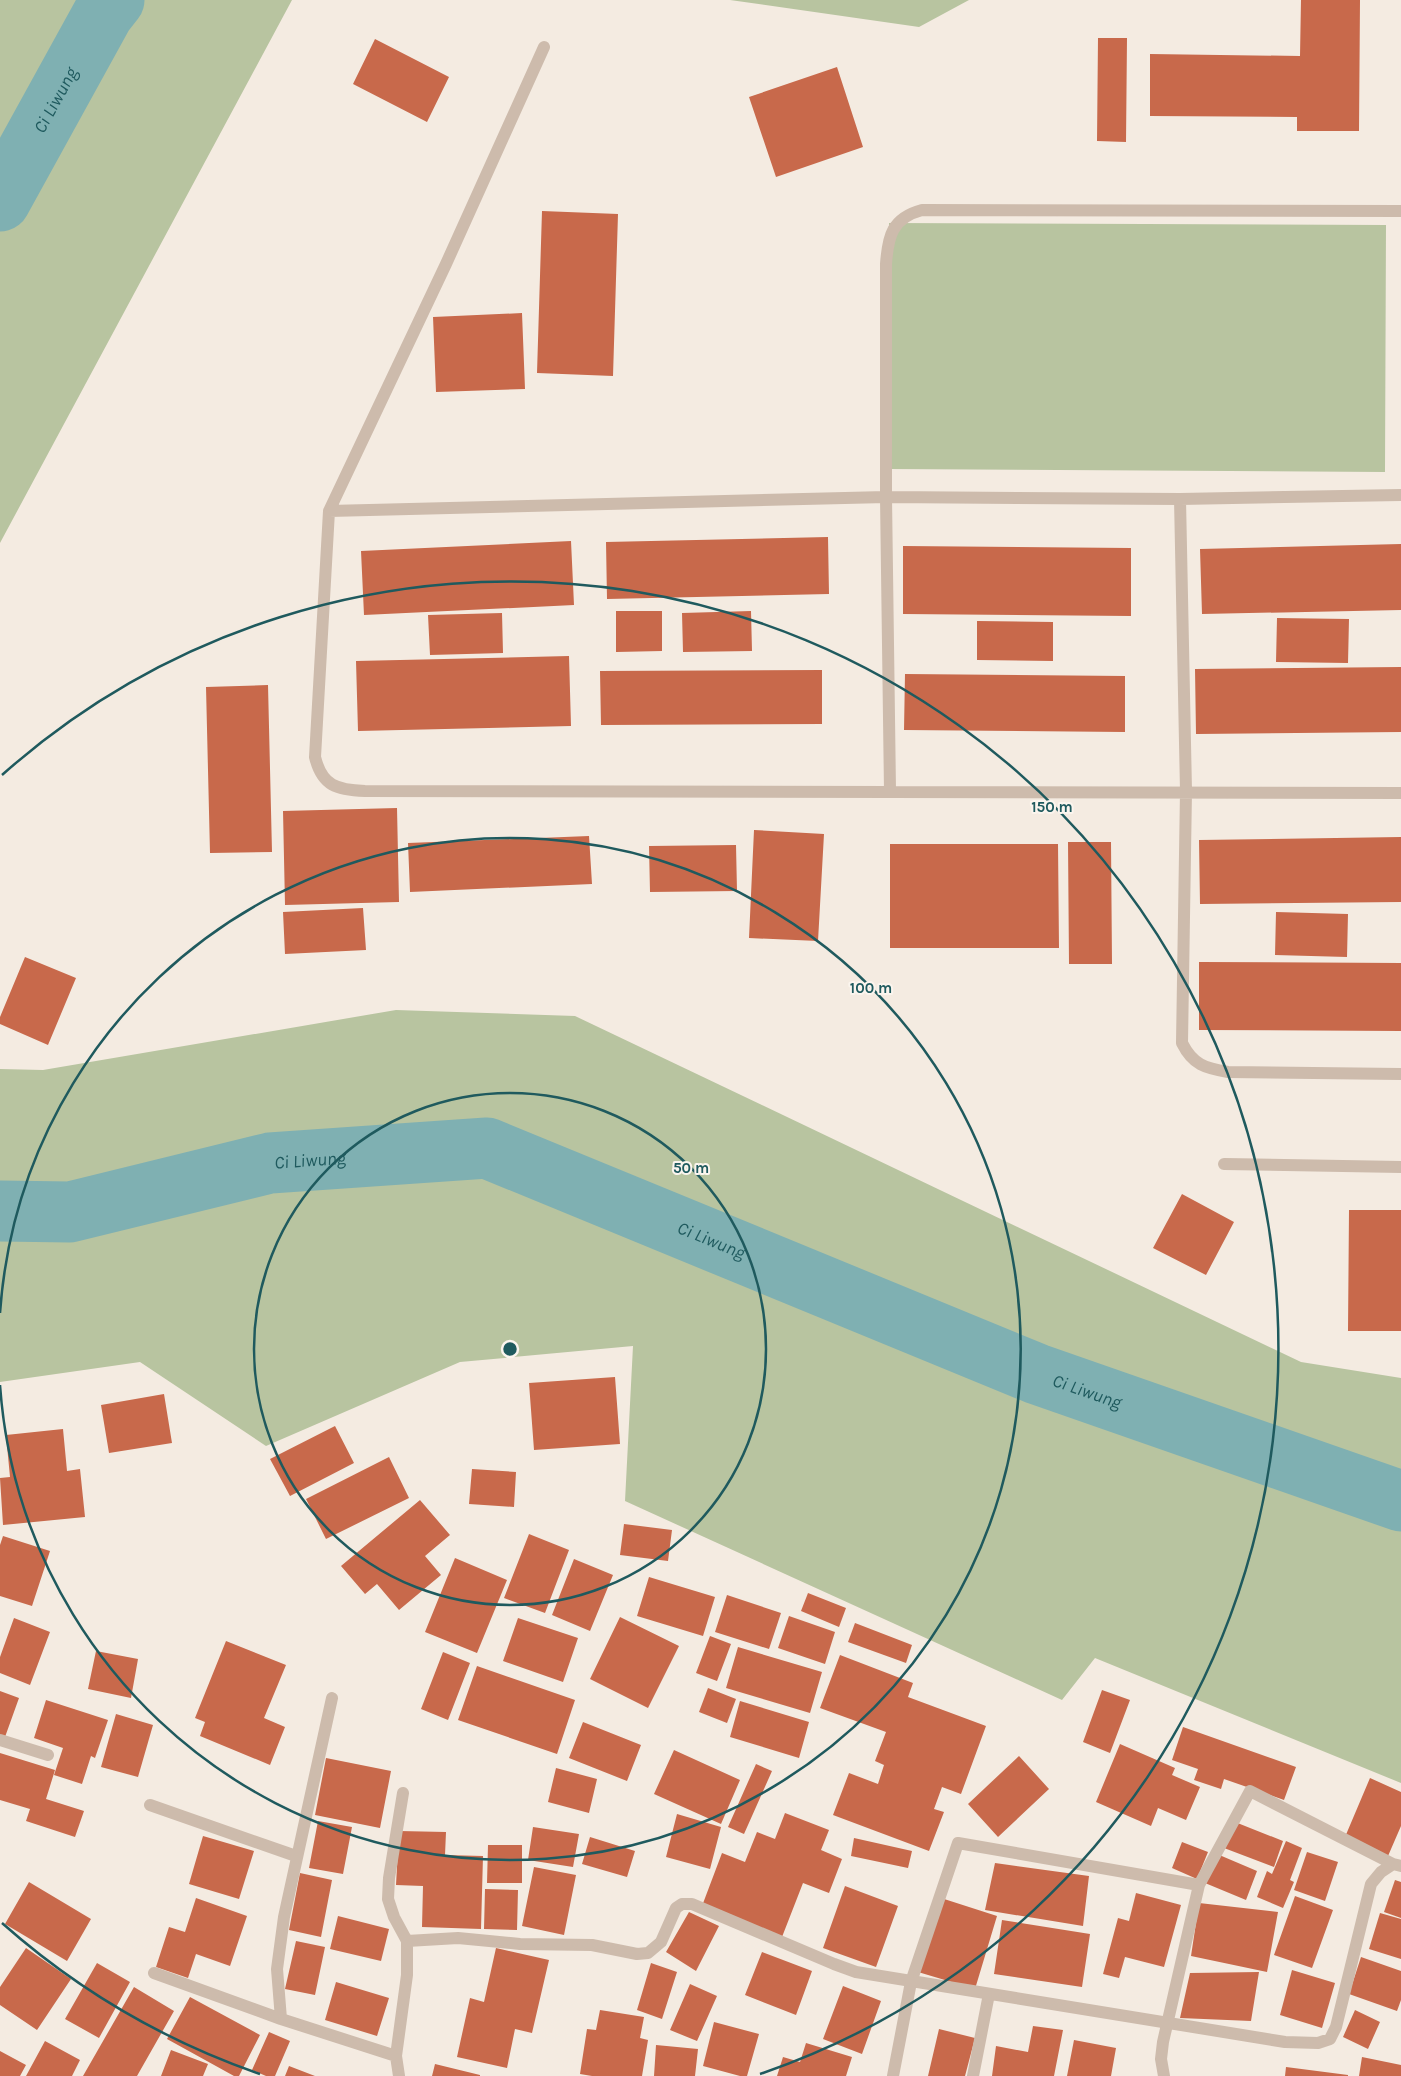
<svg xmlns="http://www.w3.org/2000/svg" width="1401" height="2076" font-family="Karla,sans-serif">
<rect width="100%" height="100%" fill="#f4ebe1"/>
<path fill="#b8c4a0" d="M0,0H292L0,543Z
M730,0H969L919,27Z
M889,223L1386,225L1385,472L889,469Z
M396,1010L575,1016L1301,1362L1401,1378V1783L1095,1658L1062,1700L625,1501L633,1346L460,1362L266,1446L140,1362L0,1382V1069L43,1070Z"/>
<g fill="none" stroke-linecap="round" stroke-linejoin="round">
<g stroke="#7fb0b2" stroke-width="61">
<path id="s1" d="M0,201L103,14L114,0"/>
<path id="s2" d="M0,1211L70,1212L270,1163L487,1148L1037,1374L1401,1501"/>
</g>
</g>
<path fill="#c8694b" d="M1301,0H1360L1359,131H1297V117L1150,116V54L1300,56Z
M1098,38H1127L1126,142L1097,141Z
M375,39L449,77L427,122L353,84Z
M837,67L863,147L776,177L749,97Z
M542,211L618,214L613,376L537,373Z
M522,313L525,389L436,392L433,317Z
M828,537L829,594L607,599L606,542Z
M571,541L574,605L364,615L361,551Z
M1401,544V610L1202,614L1200,549Z
M903,546L1131,548V616L903,614Z
M616,611H662V651L616,652Z
M751,611L752,651L683,652L682,613Z
M502,613L503,653L430,655L428,615Z
M1277,618L1349,619L1348,663L1276,662Z
M977,621L1053,622V661L977,660Z
M569,656L571,726L358,731L356,661Z
M1401,667V732L1196,734L1195,669Z
M822,670V724L601,725L600,671Z
M905,674L1125,676V732L904,730Z
M268,685L272,852L210,853L206,687Z
M397,808L399,902L285,905L283,811Z
M754,830L824,834L818,941L749,938Z
M589,836L592,884L410,892L408,843Z
M1401,837V902L1200,904L1199,840Z
M1068,842H1111L1112,964H1069Z
M890,844H1058L1059,948H890Z
M736,845L737,891L650,892L649,846Z
M363,908L366,950L285,954L283,912Z
M1276,912L1348,914L1347,957L1275,955Z
M25,957L76,978L48,1045L0,1024V1017Z
M1199,962L1401,963V1031L1199,1030Z
M1182,1194L1234,1222L1206,1275L1153,1248Z
M1349,1210H1401V1331H1348Z
M615,1377L620,1444L534,1450L529,1383Z
M164,1394L172,1443L109,1453L101,1405Z
M335,1426L354,1463L290,1496L270,1459Z
M63,1429L67,1471L80,1469L85,1517L3,1525L0,1478L10,1477L6,1435Z
M389,1457L409,1498L326,1539L306,1499Z
M472,1469L516,1472L514,1507L469,1504Z
M420,1500L450,1535L425,1556L441,1575L399,1610L377,1584L365,1594L341,1566Z
M624,1524L672,1530L668,1561L620,1555Z
M529,1534L569,1550L545,1613L504,1598Z
M3,1536L50,1551L32,1606L0,1596V1545Z
M455,1558L507,1580L477,1653L425,1632Z
M574,1559L613,1575L590,1631L552,1615Z
M649,1577L715,1597L703,1636L637,1616Z
M808,1593L846,1608L839,1627L801,1611Z
M727,1595L781,1613L769,1649L715,1632Z
M789,1616L835,1632L825,1664L778,1648Z
M620,1617L679,1646L648,1708L590,1679Z
M14,1618L50,1632L30,1685L0,1673V1657Z
M518,1618L578,1638L563,1682L503,1661Z
M855,1623L912,1645L906,1663L848,1642Z
M710,1636L731,1644L717,1681L696,1673Z
M226,1641L286,1665L264,1718L285,1727L270,1765L200,1736L205,1722L195,1718Z
M738,1647L822,1672L810,1713L726,1688Z
M96,1651L138,1659L131,1698L88,1689Z
M443,1652L470,1663L448,1720L421,1709Z
M840,1655L913,1683L908,1697L986,1726L961,1794L942,1787L934,1809L944,1812L929,1851L833,1815L849,1773L878,1784L884,1765L875,1761L886,1732L820,1708Z
M477,1666L575,1700L557,1754L458,1720Z
M708,1688L736,1699L727,1723L699,1712Z
M1102,1690L1130,1700L1110,1753L1083,1742Z
M0,1691L19,1698L5,1737L0,1735Z
M46,1700L108,1720L95,1758L91,1756L82,1784L54,1775L63,1748L34,1738Z
M740,1701L809,1722L799,1758L730,1737Z
M116,1714L153,1725L138,1777L101,1767Z
M583,1722L641,1745L627,1781L569,1758Z
M1183,1727L1296,1767L1284,1800L1224,1779L1221,1789L1194,1780L1198,1769L1172,1760Z
M1120,1744L1175,1768L1172,1775L1200,1787L1186,1820L1158,1808L1151,1826L1096,1802Z
M674,1750L740,1780L721,1824L654,1794Z
M0,1753L55,1770L46,1799L84,1811L75,1837L26,1821L30,1809L0,1800Z
M1019,1756L1049,1789L998,1837L968,1804Z
M326,1758L391,1771L380,1828L315,1815Z
M756,1764L772,1771L744,1834L728,1827Z
M556,1768L597,1779L589,1813L548,1802Z
M1370,1778L1401,1792V1826L1388,1856L1345,1837Z
M785,1813L829,1830L821,1850L842,1859L829,1893L803,1883L782,1937L702,1906L722,1853L745,1862L757,1832L775,1839Z
M677,1814L721,1827L710,1869L666,1857Z
M318,1821L352,1827L343,1874L309,1868Z
M1235,1822L1283,1841L1274,1867L1224,1848Z
M533,1827L579,1834L573,1867L528,1860Z
M399,1831L446,1832L445,1855L483,1856L481,1929L422,1927L423,1886L396,1885Z
M203,1836L254,1851L239,1899L189,1884Z
M590,1837L635,1851L627,1877L582,1864Z
M854,1838L912,1851L908,1868L851,1856Z
M1286,1841L1302,1848L1290,1880L1294,1882L1283,1908L1257,1897L1267,1871L1272,1874Z
M1182,1842L1208,1852L1197,1879L1172,1868Z
M488,1845H522V1883H487Z
M1307,1852L1338,1862L1325,1901L1294,1890Z
M1217,1854L1257,1871L1246,1900L1205,1883Z
M995,1863L1089,1876L1083,1926L985,1910Z
M534,1867L576,1875L564,1935L522,1926Z
M300,1873L332,1880L321,1937L289,1930Z
M1395,1880L1401,1882V1918L1384,1912Z
M29,1882L91,1919L67,1961L5,1924Z
M845,1886L898,1906L876,1967L823,1948Z
M485,1889L518,1890L517,1930L484,1929Z
M1136,1893L1181,1905L1164,1967L1125,1957L1119,1978L1103,1974L1118,1918L1129,1921Z
M1295,1896L1333,1910L1312,1968L1274,1955Z
M196,1898L247,1916L230,1966L196,1954L188,1978L156,1967L169,1927L185,1932Z
M941,1898L997,1916L975,1989L918,1972Z
M1199,1903L1278,1912L1267,1972L1191,1956Z
M689,1912L719,1926L696,1971L666,1952Z
M1380,1913L1401,1919V1959L1369,1949Z
M338,1916L389,1929L381,1961L330,1949Z
M1002,1920L1090,1934L1082,1987L994,1974Z
M296,1941L325,1947L315,1995L285,1989Z
M26,1948L71,1979L37,2030L0,2005V1987Z
M496,1948L549,1960L532,2033L515,2029L507,2068L457,2057L470,1998L484,2002Z
M762,1952L812,1971L796,2015L745,1995Z
M1361,1957L1401,1971V2000L1397,2011L1349,1994Z
M97,1963L130,1982L99,2038L65,2019Z
M651,1963L677,1972L662,2019L637,2010Z
M1292,1970L1335,1983L1322,2028L1280,2015Z
M1259,1972L1251,2021L1180,2018L1190,1973Z
M336,1982L389,1998L377,2036L325,2020Z
M690,1984L717,1996L697,2041L670,2030Z
M843,1986L881,2001L862,2054L823,2039Z
M134,1987L174,2011L137,2076H83Z
M190,1997L260,2035L239,2076H234L167,2039Z
M600,2010L644,2017L640,2038L648,2040L642,2076H592L580,2074L587,2029L596,2030Z
M1355,2010L1380,2022L1368,2049L1343,2037Z
M714,2022L759,2034L747,2076H740L703,2066Z
M1033,2026L1063,2030L1054,2076H992L996,2046L1028,2052Z
M939,2029L975,2038L965,2076H928Z
M269,2032L290,2041L275,2076H266L252,2070Z
M1074,2040L1116,2048L1111,2076H1067Z
M45,2041L80,2060L72,2076H26Z
M806,2043L852,2057L846,2076H777L783,2057L800,2062Z
M656,2045L698,2049L695,2076H654Z
M171,2050L208,2064L203,2076H161Z
M0,2051L26,2065L20,2076H0Z
M1362,2057L1401,2065V2076H1359Z
M435,2064L480,2075V2076H432Z
M289,2066L315,2076H285Z
M1286,2067L1348,2075V2076H1285Z"/>
<g fill="none" stroke-linecap="round" stroke-linejoin="round">
<path stroke="#cdbbac" stroke-width="12" d="M544,47L446,264L329,511L315,757C322,786 337,790 365,791L1401,793
M1180,499L1186,791L1182,1043C1193,1065 1205,1068 1228,1072L1401,1074
M329,511L886,497L1180,499L1401,495
M890,791L886,497V264C888,236 892,218 922,210L1401,211
M1224,1164L1401,1167"/>
<path stroke="#cdbbac" stroke-width="12" d="M0,1740L48,1755
M403,1793L389,1878L388,1899L394,1917L407,1941
M150,1805L296,1856
M154,1973L281,2019L396,2056
M281,2019L277,1969L284,1917L332,1698
M399,2076L396,2056L407,1975V1941L458,1938L520,1944L592,1945L637,1954L648,1953L661,1942L676,1908L682,1904H692L834,1964L856,1972L1285,2042L1318,2043L1330,2039L1336,2027L1371,1884L1381,1872L1393,1864L1401,1866
M893,2076L911,1982L958,1843L1199,1885
M973,2076L989,1994
M1164,2076L1161,2059L1163,2042L1199,1885L1250,1791L1393,1864"/>
</g>
<g fill="none" stroke="#1f5a5e" stroke-width="2.5">
<circle cx="510" cy="1349" r="256"/>
<path d="M0 1313A511 511 0 1 1 0 1385"/>
<path d="M260 2074A767 767 0 0 1 2 1923M2 775A767 767 0 1 1 760 2074"/>
</g>
<g text-anchor="middle" stroke-width="4" stroke-linejoin="round" paint-order="stroke">
<g font-size="18" font-style="italic" fill="#1f5a5e" stroke="#fbf5ee">
<text dy="6" stroke="none"><textPath href="#s1" startOffset="115">Ci Liwung</textPath></text>
<text dy="6" stroke="none"><textPath href="#s2" startOffset="316">Ci Liwung</textPath></text>
<text dy="6" stroke="none"><textPath href="#s2" startOffset="736">Ci Liwung</textPath></text>
<text dy="6" stroke="none"><textPath href="#s2" startOffset="1141">Ci Liwung</textPath></text>
</g>
</g>
<circle cx="510" cy="1349" r="8" fill="#1f5a5e" stroke="#fbf5ee" stroke-width="2.5"/>
<g font-size="15" text-anchor="middle" font-weight="bold" fill="#1f5a5e" stroke="#fbf5ee" stroke-width="4" stroke-linejoin="round" paint-order="stroke">
<text x="1052" y="812">150 m</text>
<text x="871" y="993">100 m</text>
<text x="691" y="1173">50 m</text>
</g>
</svg>
